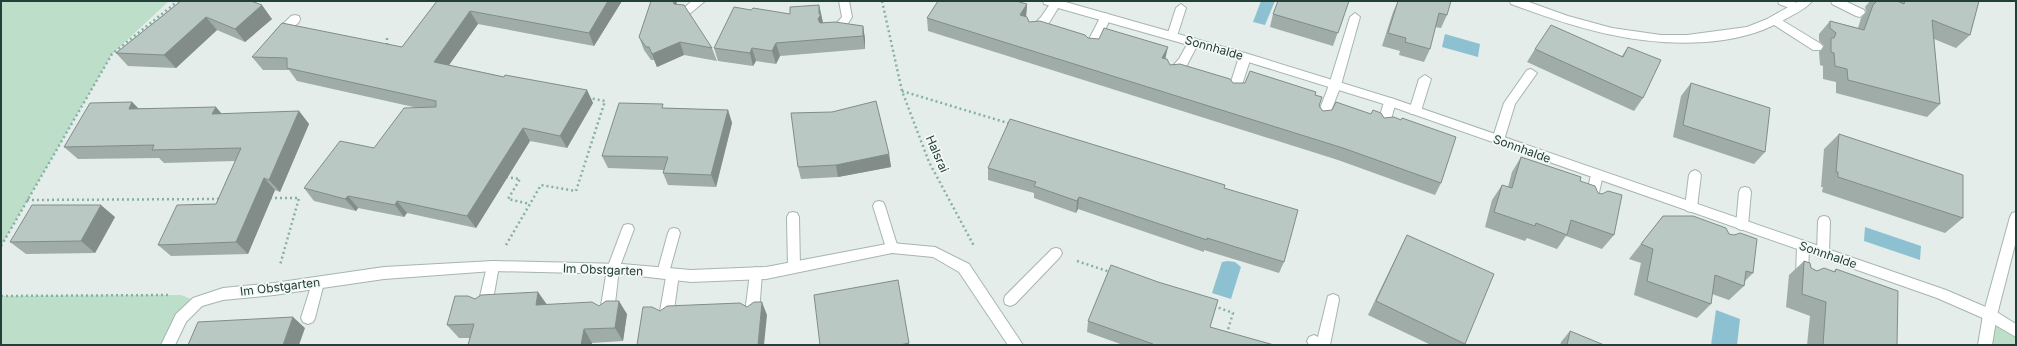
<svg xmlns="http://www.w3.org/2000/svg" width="2017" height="346" font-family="Inter,sans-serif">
<rect width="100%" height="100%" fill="#e4edea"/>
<path fill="#bddec9" d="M1,1H169L112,54L1,246Z
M181,295L198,302L168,345H1V296Z
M1990,315L2016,331V345H1985Z"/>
<path fill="#8dc1d1" d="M1261,1H1275L1265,25L1253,22Z
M1445,34L1480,44L1478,57L1442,47Z
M1865,227L1921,246L1920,260L1864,241Z
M1228,261L1235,262L1241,267L1231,299L1212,293L1222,262Z
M1716,310L1740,319L1737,345H1711Z"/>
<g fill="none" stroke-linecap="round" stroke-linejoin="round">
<g stroke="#a6b5b1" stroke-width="2">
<path id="service" d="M692,1H705L687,16H679L678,13Z
M839,1H849L852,17L843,31L831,35L826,31L827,28L835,25L842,17Z
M1052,1H1060L1061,3L1049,23L1037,34H1029L1028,31L1041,17Z
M1778,1C1786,1 1797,0 1802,7L1797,11L1779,4Z
M1831,1H1845L1864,10L1865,13L1860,17L1856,16L1832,4Z
M1181,4L1186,8L1177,36L1176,39H1168L1167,36L1176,8Z
M1106,13L1111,17L1097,47L1095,50H1087L1085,47L1102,14Z
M1355,13L1360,17L1341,85L1328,119L1326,122H1318L1316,119L1329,85L1350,17Z
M295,15L299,16L300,19L299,22L283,38H275L274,35L275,32L291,16Z
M1775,16L1821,44L1823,47L1821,50H1813L1771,23L1770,20Z
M1194,38L1199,42L1187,65L1176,76H1168L1166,73L1179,59L1190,39Z
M1245,53L1251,57L1240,91L1238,94H1230L1228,91L1239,57Z
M1531,69L1537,73L1515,104L1504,140L1502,143H1494L1492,140L1504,103L1527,70Z
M1425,75L1431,79L1421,111L1419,114H1411L1409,111L1419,79Z
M1390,98L1394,99L1396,102L1389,126L1387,129H1379L1377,126L1384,102L1386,99Z
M1597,170L1601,172L1603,175L1597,201L1595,205L1591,206L1587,205L1585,201L1591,175L1593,172Z
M1695,170L1699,172L1701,175L1697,207L1695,211L1691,212L1687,211L1685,207L1689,175L1691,172Z
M1745,187L1749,188L1751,192L1748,225L1746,229L1742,230L1738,229L1736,225L1739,192L1741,188Z
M879,201L883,202L885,206L898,248L896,252L892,253L888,252L886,248L873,206L875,202Z
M793,212L797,213L799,217L800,267L799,271L794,272L789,271L788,267L787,217L789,213Z
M1824,216L1828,217L1830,221L1829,253L1827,257L1823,258L1819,257L1817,253L1818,221L1820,217Z
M628,224L632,225L634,229L619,269L614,312L612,316L607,318L602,316L600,312L607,269L622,229L624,225Z
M674,228L678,229L680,233L670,269L678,270L679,274L673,317L671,321L666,323L661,321L659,317L666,277H658L657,273L668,233L670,229Z
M1803,241L1807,242L1809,246L1808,278L1807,282L1802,284L1797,282L1796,278L1797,246L1799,242Z
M1056,248L1060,249L1062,253L1060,257L1015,304L1010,306L1005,304L1004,300L1005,296L1052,249Z
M493,261L497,262L499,266L492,305L490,309L485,311L480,309L478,305L487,266L489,262Z
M756,267L761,269L762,273L759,313L757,317L752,319L747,317L745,313L750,273L751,269Z
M318,277L323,279L324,283L315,318L313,322L308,324L303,322L301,318L312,283L313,279Z
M1333,294L1338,296L1339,300L1330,345H1316L1327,300L1328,296Z"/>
</g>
<g stroke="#a6b5b1" stroke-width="2">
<path id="minor" d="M1043,1H1062L1245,53L1394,99L1946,290L1995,311L2016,324V337L1985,319L1937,298L1387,105L1245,61L1044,4Z
M1510,1H1526L1568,16L1612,28L1661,35H1687L1747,27L1767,19L1799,1H1812C1807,9 1790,16 1782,21C1759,34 1733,40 1706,42C1637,47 1575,28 1511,4Z
M892,243L935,247L969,264L1023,345H1008L959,272L933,257L892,253L766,279L691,282L622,274L493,271L384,279L274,295L223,300L202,306L186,322L175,345H161L176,314L193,298L223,288L274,283L384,267L493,261L622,264L691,270L766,267Z
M1314,335L1326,341L1328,345H1309L1307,341L1309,337Z"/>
</g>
<g stroke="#a6b5b1" stroke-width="2">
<path id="tertiary" d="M2016,212V241L1997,315L1992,345H1978L1983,315L2010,217L2012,213Z"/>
</g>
<path stroke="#85b0a6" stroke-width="2.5" stroke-dasharray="2 3" stroke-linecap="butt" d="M882,1L902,91L929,162L974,246
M387,38V48
M902,91L1011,124
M506,177L520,179L508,199L530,204
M270,198H299L280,265
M27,200L221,199
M506,245L541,185L576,191L605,101L589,98
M1,246L112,54L178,1
M1077,261L1110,272
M1,296L170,295
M1214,306L1233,313L1227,333L1229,334"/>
<use href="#service" fill="#fff" fill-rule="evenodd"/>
<use href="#minor" fill="#fff" fill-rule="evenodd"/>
<use href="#tertiary" fill="#fff" fill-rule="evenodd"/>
</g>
<path fill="#9faca8" d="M181,1L272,19L245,42L217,30L176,68L128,66L116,53Z
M437,1H622L594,46L478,24L449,65L504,77L587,90L593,103L567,148L530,141L476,228L407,213L404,217L358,208L356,211L314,201L304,188L374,148L418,108L297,81L289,70H263L252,57L402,47Z
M673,1H676L677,4L712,48L717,61L684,55L657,67L654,60H651L644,50L639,37Z
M1349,1L1333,46L1270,27L1273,14Z
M1398,1L1447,15L1441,28L1435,27L1430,49L1424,62L1399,55L1400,51L1382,46L1393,12Z
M1870,1H1979L1970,35L1956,48L1934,39L1940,104L1927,117L1836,93V82L1823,79V66L1820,65L1819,52L1824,46L1819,41V34L1830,21L1858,28L1861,18L1866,12L1865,7Z
M1027,4L1026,17L1029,22L1165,59L1170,65L1233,83L1315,95L1319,106L1323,111L1384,118L1441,183L1435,195L1338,160L928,31L927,18Z
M819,5L823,23L863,26L865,39V49L780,56L776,64L756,61L753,66L718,61L714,48L751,10L790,14Z
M1628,47L1643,98L1634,111L1527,62L1535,49L1622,56Z
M1691,83L1765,152L1754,164L1673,137L1681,96Z
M132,102L138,108L222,114L299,111L309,124L280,192L275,190L248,254L171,256L158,245L216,204L235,161L164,163L159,158L78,159L64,147Z
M665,108L728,110L732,123L716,187L668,185L663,173L664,170L608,168L602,156Z
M1839,134L1963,218L1945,233L1822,192L1823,187H1821L1824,149Z
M889,154L891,167L838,177L801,179L798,167Z
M1521,157L1580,181L1614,235L1602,249L1566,236L1557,249L1527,238L1525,241L1485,227L1492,200L1502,185L1508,187L1512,172Z
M988,168L1224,188L1284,262L1279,273L1204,250V252L1078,209L1076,213L1034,198V193L988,180Z
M1663,216L1729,234L1753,273L1744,282V286L1729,300L1712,294L1711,304L1697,318L1634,295L1641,263L1629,259Z
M115,217L95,253L26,254L10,242Z
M1407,235L1465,344V345H1431L1368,315L1400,249Z
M1804,261L1811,268L1817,271H1834L1836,269L1897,345H1807L1810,316L1786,307L1789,275Z
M475,299L547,304L599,306L627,314L623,341L592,343L470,338H459L447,325Z
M1088,321L1210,327L1274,345H1123L1087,332Z
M1570,331L1604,345H1560L1561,342Z"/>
<path fill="#828c88" d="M608,1H622L594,46L589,33Z
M673,1H676L679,10L677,13Z
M1027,4L1026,17L1020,15Z
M262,5L272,19L245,42L235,29Z
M819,5L824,27L821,32L818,19Z
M470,11L478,24L442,75L434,62Z
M206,17L217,30L176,68L164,55Z
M863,26L865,39V49L863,36Z
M680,42L684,55L657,67L652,54Z
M776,43L780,56L776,64L772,51Z
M1168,47L1165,60L1162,58Z
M752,48L756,61L753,66L750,53Z
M587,90L593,103L567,148L560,136Z
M132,102L145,115L129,109Z
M216,107L227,120L212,114Z
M728,110L732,123L716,187L711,175Z
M299,111L309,124L280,192L269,180Z
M523,128L530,141L476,228L467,216Z
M889,154L891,167L838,177L836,165Z
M264,178L275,190L248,254L236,242Z
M348,196L358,208L356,211L345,199Z
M1079,197L1078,209L1076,213L1077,201Z
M397,201L407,213L404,217L395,205Z
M101,205L115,217L95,253L81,241Z
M538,292L548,306L536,305Z
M619,301L627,314L623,341L615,328Z
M762,302L767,315L764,345H758Z
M293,317L305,328L299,345H283Z
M584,329L592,343V345H581Z
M909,343V345H900Z"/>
<path fill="#b9c8c3" stroke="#828c88" d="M181,1H251L262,5L235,29L206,17L164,55L116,53Z
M437,1H608L589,33L470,11L434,62L504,77L505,75L587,90L560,136L523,128L467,216L397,201L395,205L348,196L345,199L304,188L340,141L374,148L404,108L436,107V101L287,68V58L252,57L282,23L402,47Z
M651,1H673L674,4L684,5L712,48L680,42L652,54L649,47H646L639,37Z
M938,1H1016L1027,4L1020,15L1027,17L1029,22L1040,21L1085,35L1088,38L1099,39L1104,28L1168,47L1162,58L1167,59L1170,65L1180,64L1230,79L1233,83H1245L1250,71L1316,92L1315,95L1322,97L1319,106L1323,111L1332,110L1336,102L1371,114L1373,110L1381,113L1384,118L1394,117L1401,120L1402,118L1456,137L1441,183L1343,148L927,18Z
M1278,1H1349L1338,33L1273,14Z
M1398,1H1451L1447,15L1439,13L1430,49L1405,42L1406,38L1388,33Z
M1877,1H1897L1904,4L1905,1H1979L1970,35L1932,20L1940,104L1848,80L1847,69L1835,66L1834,53L1831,52V38H1834L1836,33L1830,28V21L1864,30L1873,5Z
M819,5V14H821L818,19L820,23L835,22L863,26V36L776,43L772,51L752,48L750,53L714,48L734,7L751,10L753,8L790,14V7Z
M1551,25L1623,57L1628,47L1661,60L1643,98L1535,49Z
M1691,83L1770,108L1765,152L1683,125Z
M876,101L889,154L836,165L798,167L791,113L832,112Z
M132,102L129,109L216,107L212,114L299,111L269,180L264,178L236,242L158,245L177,205L216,204L241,148L152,150L154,145L64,147L90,103Z
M619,103L663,104L662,108L728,110L711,175L663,173L668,157L602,156Z
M1010,119L1225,185L1224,188L1298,210L1284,262L1207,238V240L1079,197L1077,201L1034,186L1036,182L988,168Z
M1839,134L1963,175V218L1838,177V172H1836Z
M1521,157L1581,177L1580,181L1595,186L1598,193L1602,194L1608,191L1622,195L1614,235L1571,220L1567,235L1536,223L1535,226L1494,212L1502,185L1512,188Z
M32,205H101L81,241L10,242Z
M1663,216H1693L1726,228L1729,234L1734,235L1740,233L1757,239L1753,273L1746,271L1744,286L1715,275L1711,304L1647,281L1653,249L1641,244Z
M1407,235L1494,274L1465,344L1376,301Z
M1804,261L1810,263L1811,268L1817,271L1824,268L1835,272L1836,269L1898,291L1897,345H1823L1826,302L1802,294Z
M1111,265L1158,282L1218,300L1210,327L1274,345H1152L1153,344L1088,321Z
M898,280L909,343L900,345H820L814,295Z
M538,292L536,305L592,302L599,306L606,301H619L615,328L584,329L581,345H468L474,324L447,325L455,296H468L475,299L481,295Z
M754,302H762L758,345H637L643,307H652L660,311L667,306L740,303L747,307Z
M293,317L283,345H188L198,322Z
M1570,331L1604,345H1567Z"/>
<g text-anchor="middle" stroke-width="3.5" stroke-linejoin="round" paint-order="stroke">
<g font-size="12" fill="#233f39" stroke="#f4f9f7">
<text transform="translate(1214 48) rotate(16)" y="4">Sonnhalde</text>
<text transform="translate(1522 149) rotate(20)" y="4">Sonnhalde</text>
<text transform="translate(937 154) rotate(66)" y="4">Halsrai</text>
<text transform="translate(1828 255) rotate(19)" y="4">Sonnhalde</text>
<text transform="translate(603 270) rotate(2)" y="4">Im Obstgarten</text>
<text transform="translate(280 287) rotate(-7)" y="4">Im Obstgarten</text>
</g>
</g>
<rect width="2017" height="346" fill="none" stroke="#233f39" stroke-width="4"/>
</svg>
